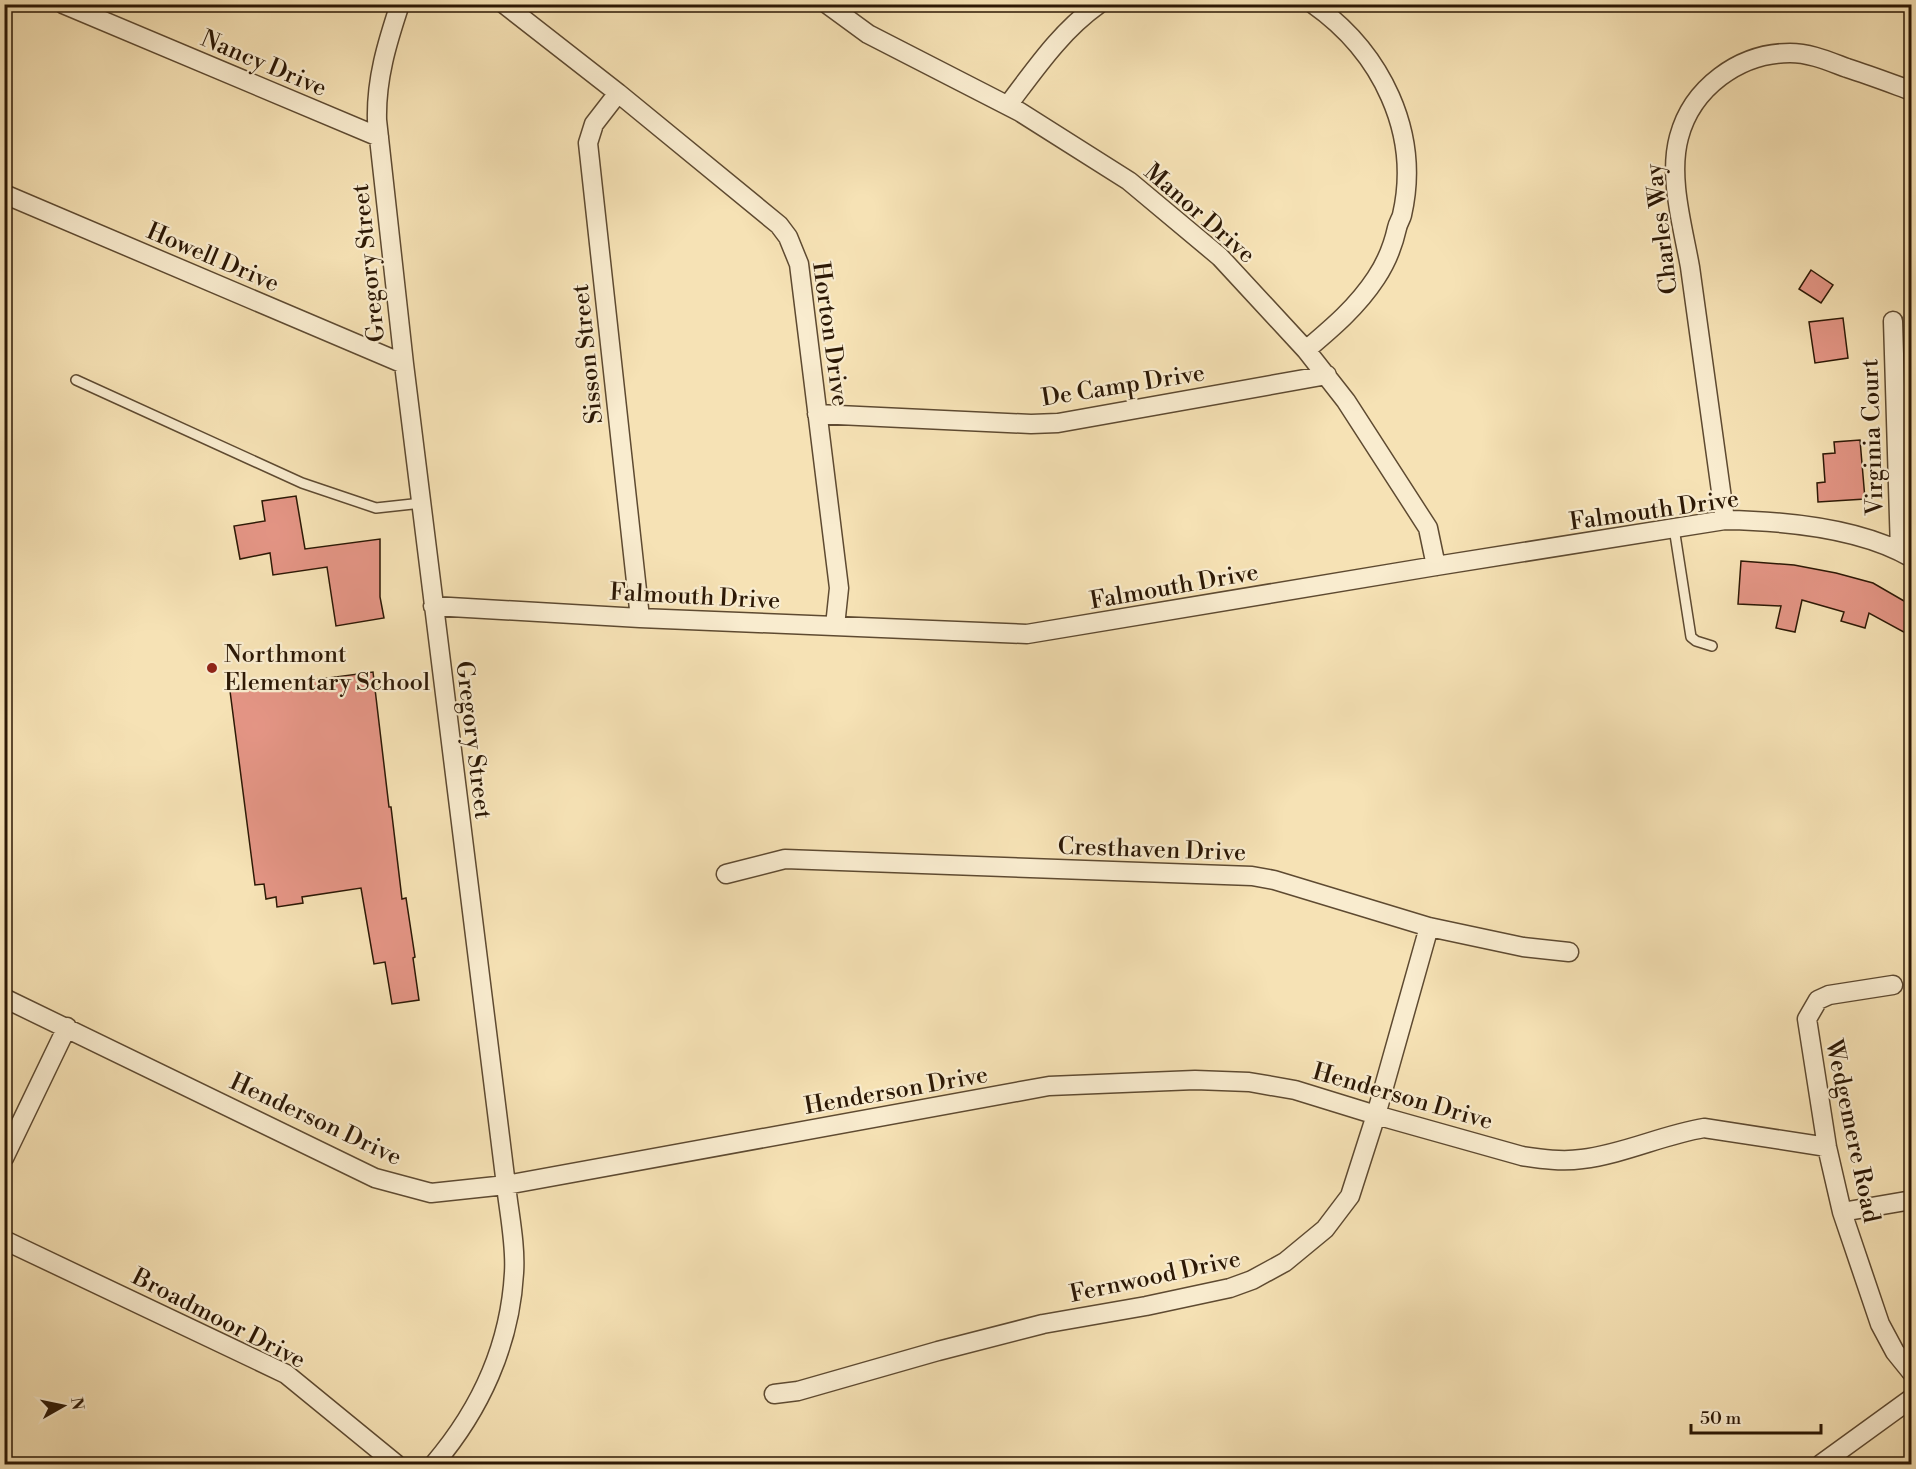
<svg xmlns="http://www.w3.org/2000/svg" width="1916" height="1469" font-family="'Libre Bodoni',serif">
<rect width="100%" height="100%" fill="#f6e2b5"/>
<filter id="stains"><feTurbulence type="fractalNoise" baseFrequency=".00333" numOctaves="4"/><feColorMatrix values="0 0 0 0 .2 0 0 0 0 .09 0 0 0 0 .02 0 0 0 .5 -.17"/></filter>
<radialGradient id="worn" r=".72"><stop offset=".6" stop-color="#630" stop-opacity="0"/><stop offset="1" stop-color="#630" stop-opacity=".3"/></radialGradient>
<path fill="#e49585" stroke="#2c1805" stroke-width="1.5" d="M1811,270L1833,285L1821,303L1799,289Z
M1843,318L1848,358L1815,363L1809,322Z
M1860,440L1865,499L1818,502L1817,483L1825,482L1823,454L1835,453L1834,442Z
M296,496L305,549L380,539V597L384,618L336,626L327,567L273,575L270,553L240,559L234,526L265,521L262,501Z
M1741,561L1794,565L1836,573L1873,583L1911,605V636L1869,613L1865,628L1841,621L1844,612L1802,600L1795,632L1776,628L1781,606L1738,604Z
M373,672L389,807H391L402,899L406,898L415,957L413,958L419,1000L392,1004L385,962L374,964L361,888L302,897L303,903L277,907L276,897L266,899L264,884L255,885L230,691Z"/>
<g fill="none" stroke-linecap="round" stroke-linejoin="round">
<g stroke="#5e4a31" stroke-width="12">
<path id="service" d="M76,380L302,483L376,508L422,503
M1674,528L1691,637L1696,641L1712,646"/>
</g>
<g stroke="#5e4a31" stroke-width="21">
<path id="minor" d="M63,4L379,137
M400,4C387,43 376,79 377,120L404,364L506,1185C509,1213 516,1245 514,1273C510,1345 480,1410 434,1464
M504,4L618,93L779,225L788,237L799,264L839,588L835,626
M827,4L868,34L1020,112L1129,181L1220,257L1306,350L1346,401L1428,528L1436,566
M618,93L594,124L588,143L640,618
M1008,105C1036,68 1061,31 1099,4
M4,194L404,364
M1893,321L1900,551
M1306,350C1332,328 1357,307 1376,278C1386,263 1393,246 1397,228C1398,223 1401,219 1402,215C1421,132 1381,52 1313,4
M817,414L1031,424L1058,423L1327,375
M1725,520C1714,436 1702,352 1690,267C1683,227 1668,177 1679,137C1692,88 1739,53 1790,53C1810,53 1828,61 1847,68C1869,75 1890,83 1912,91
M433,606L640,618L1027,634L1436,566L1725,520C1783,521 1861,528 1912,558
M726,874L785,859L1252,876L1274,880L1429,927L1523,947L1569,952
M1893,985L1829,995L1818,1000L1807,1019L1827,1147L1842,1212L1880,1324L1895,1352L1912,1373
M4,998L375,1178L431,1193L506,1185L1049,1086L1195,1080L1249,1082L1295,1090L1376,1115L1522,1156C1542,1159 1562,1162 1582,1159C1624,1154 1662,1135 1704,1128L1827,1147
M4,1158L67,1027
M1842,1212L1912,1200
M4,1240L286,1374L396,1464
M774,1394L798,1391L938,1351L1043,1324L1146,1306L1230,1288L1252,1280L1285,1262L1325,1229L1350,1196L1376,1115L1429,927
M1821,1464L1912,1398"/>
</g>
<use href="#service" stroke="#f9eccf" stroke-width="9"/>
<use href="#minor" stroke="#f9eccf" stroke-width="18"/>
</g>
<circle fill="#8f2418" stroke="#f9eccf" stroke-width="2" cx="212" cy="668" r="6"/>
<g text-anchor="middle" stroke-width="4.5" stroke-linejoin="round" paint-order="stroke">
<g font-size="24" fill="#2c1805" stroke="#f9eccf">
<text transform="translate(264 63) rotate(23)" y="8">Nancy Drive</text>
<text transform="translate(1200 213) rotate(41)" y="8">Manor Drive</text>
<text transform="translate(1661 229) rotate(-97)" y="8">Charles Way</text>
<text transform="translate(213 257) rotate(23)" y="8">Howell Drive</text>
<text transform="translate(368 263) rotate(-96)" y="8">Gregory Street</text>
<text transform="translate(831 334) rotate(82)" y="8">Horton Drive</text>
<text transform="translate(587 354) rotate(-96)" y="8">Sisson Street</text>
<text transform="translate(1123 385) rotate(-9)" y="8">De Camp Drive</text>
<text transform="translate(1872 437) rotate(-92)" y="8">Virginia Court</text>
<text transform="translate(1654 510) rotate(-8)" y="8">Falmouth Drive</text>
<text transform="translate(1174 586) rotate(-10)" y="8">Falmouth Drive</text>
<text transform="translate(695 596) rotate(3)" y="8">Falmouth Drive</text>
<text transform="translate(474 740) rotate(83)" y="8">Gregory Street</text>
<text transform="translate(1152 849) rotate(2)" y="8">Cresthaven Drive</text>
<text transform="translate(896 1090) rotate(-10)" y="8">Henderson Drive</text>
<text transform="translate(1403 1096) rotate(16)" y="8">Henderson Drive</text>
<text transform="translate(316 1119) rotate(25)" y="8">Henderson Drive</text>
<text transform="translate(1853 1131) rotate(78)" y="8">Wedgemere Road</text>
<text transform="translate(1155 1276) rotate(-12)" y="8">Fernwood Drive</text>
<text transform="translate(219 1318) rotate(27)" y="8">Broadmoor Drive</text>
</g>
<g font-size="24" fill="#2c1805" stroke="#f9eccf" text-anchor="start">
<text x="224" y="662">Northmont<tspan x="224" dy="28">Elementary School</tspan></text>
</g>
</g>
<rect width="1916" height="1469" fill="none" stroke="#f6e2b5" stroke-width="24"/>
<rect x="6" y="6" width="1904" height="1457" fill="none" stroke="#2c1805" stroke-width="3"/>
<rect x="12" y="12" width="1892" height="1445" fill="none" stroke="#2c1805" stroke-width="1.5"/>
<g transform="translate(63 1406) rotate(81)" stroke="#f9eccf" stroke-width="4.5" paint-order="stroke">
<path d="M0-4.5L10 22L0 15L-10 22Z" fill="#2c1805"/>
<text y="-9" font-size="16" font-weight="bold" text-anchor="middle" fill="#2c1805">N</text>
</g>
<path d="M1691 1424v9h130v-9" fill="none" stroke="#2c1805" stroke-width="3"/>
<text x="1700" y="1424" font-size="18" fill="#2c1805" stroke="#f9eccf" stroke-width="4.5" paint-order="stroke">50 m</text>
<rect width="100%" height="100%" filter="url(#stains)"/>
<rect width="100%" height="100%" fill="url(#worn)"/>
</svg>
